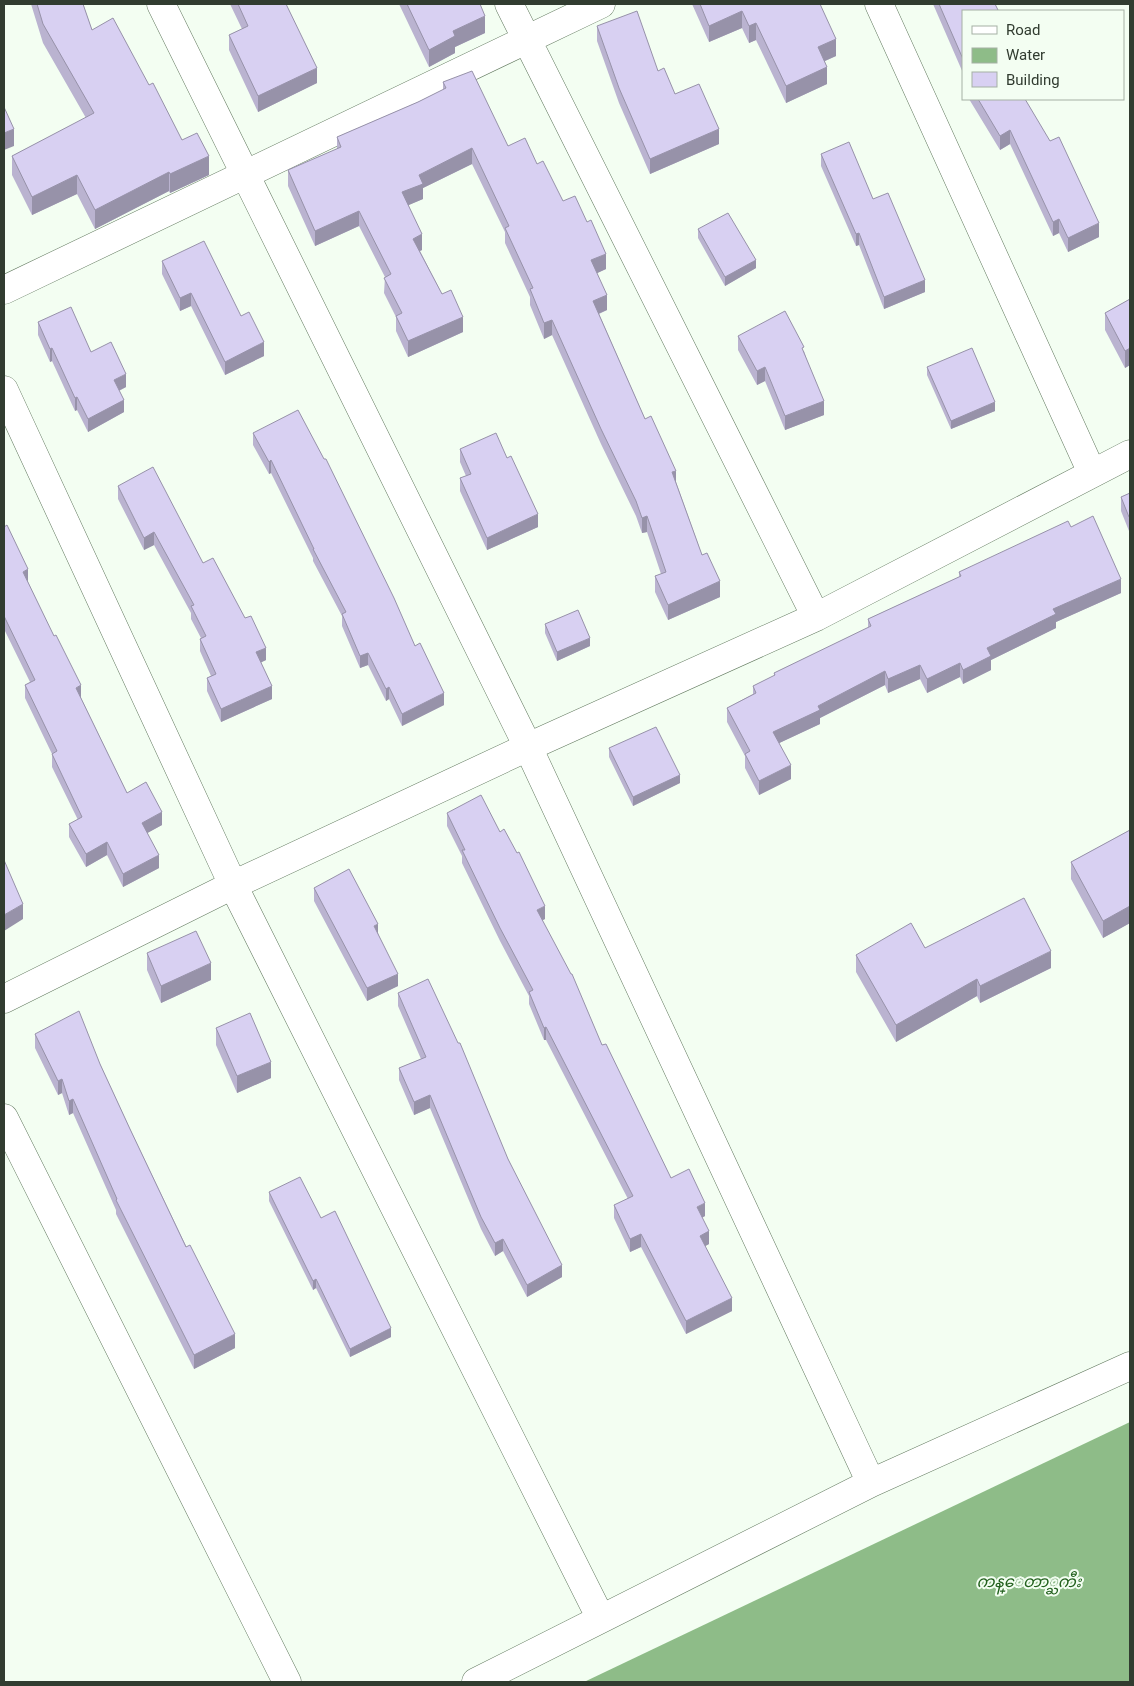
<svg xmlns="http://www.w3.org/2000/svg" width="1134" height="1686" font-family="Roboto,'Noto Sans Myanmar',sans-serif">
<rect width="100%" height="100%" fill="#f3fef2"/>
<path fill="#8ebc88" d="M1130,1422V1682H584Z"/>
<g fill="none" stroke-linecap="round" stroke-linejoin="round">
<g stroke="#637a60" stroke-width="29">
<path id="minor" d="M161,4L528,747L233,885L601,1619
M509,4L816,617L528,747L871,1483
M879,4L1092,473
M4,290L601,4
M4,390L233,885L4,999
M816,617L1130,454
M4,1118L287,1682
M476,1682L871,1483L1130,1366"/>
</g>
<use href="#minor" stroke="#fff" stroke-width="28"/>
</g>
<path fill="#bab3d0" d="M31,4H83L92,30L149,85L182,140L209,175L170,193L169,191L95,229L77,194L32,215L12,175V156L86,118L43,43Z
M230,4H286L317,83L258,112L229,50V35L242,29Z
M399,4H480L485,33L455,47V53L429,67Z
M692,4H820L836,56L825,61L827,84L786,103L756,40L749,43L742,28L709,42Z
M933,4H995L998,11H963V73Z
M597,26L658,71L675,94L719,144L650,174L619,103L597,41Z
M443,82L508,146L537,164L563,201L606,269L597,273L607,310L599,314L645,419L676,482L702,555L720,597L668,620L655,592V576L661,574L647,532L642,533L636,516L601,444L552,335L544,339L530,305V297L505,243V232L472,164L423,188V199L408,205L422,250L420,251L442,294L463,332L408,357L396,331V317L384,293L385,277L359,226L315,246L288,186V170L337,149V137L418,102L443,90Z
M969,99H1025L1099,237L1068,252L1059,233L1053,236L1010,144L1000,150Z
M821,154L873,199L925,292L884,309L859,245L856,246L821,166Z
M698,229L756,268L725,286L698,238Z
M162,261L241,316L264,356L225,375L191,306L180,311L162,274Z
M1130,299V365L1125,368L1105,330V313Z
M38,322L91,352L126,387L119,391L124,412L88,432L77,410L75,411L52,361L50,362L38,335Z
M738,336L804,351L824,415L785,430L765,381L757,385L738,350Z
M927,367L995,411L951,429L927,375Z
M253,433L415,646L444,705L402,726L389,699L386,701L368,665L360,668L342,626V616L313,561V558L271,473L269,474L253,445Z
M460,449L507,458L538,527L487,550L460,491V478L466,476L460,462Z
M118,486L203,563L266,660L261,662L272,699L221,722L207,691V678L211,676L200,651V639L201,638L191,619V613L154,545L144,550L118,499Z
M1130,493V531H1129L1121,511V497Z
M4,527L28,582L81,698L127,793L162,825L147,833L159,868L123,887L107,855L86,867L69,837V824L78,820L52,767V754L25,698V685L30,682L4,629Z
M1071,527L1121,593L1056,622V628L991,660V670L963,684L960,677L927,693L920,679L888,693L885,685L820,718V724L779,743L791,779L759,795L745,768V756L727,722V708L753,694V686L774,676V673L868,628V619L959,577V572Z
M545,624L590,646L557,661L545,633Z
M609,748L680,783L633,806L609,757Z
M447,813L545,919L542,920L602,1045L671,1178L705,1216L702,1218L709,1244L705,1246L732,1311L686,1334L641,1247L630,1252L614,1218V1205L628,1199L546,1040H544L529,1004V996L500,941L462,863V856L447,826Z
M1130,830V923L1103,938L1071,879V862Z
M314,888L378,933L398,986L367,1001L314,901Z
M925,948L1051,968L980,1003L977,996L896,1042L856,972V955Z
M147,953L211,980L161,1003L147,970Z
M398,993L508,1159L562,1277L527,1297L503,1251L495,1256L481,1229L430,1108L414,1115L399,1080V1068L421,1059L398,1006Z
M216,1028L271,1078L237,1093L216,1045Z
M35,1034L100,1064L130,1129L235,1348L194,1369L116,1214V1210L73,1113L69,1115L62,1093L58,1095L35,1048Z
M269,1192L321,1218L391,1337L350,1357L316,1288L313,1290L269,1201Z"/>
<path fill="#9792a9" d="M742,11V28L709,42V26Z
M485,16V33L455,47V53L429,67V50L453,31Z
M756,23V40L749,43V26Z
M836,39V56L818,64V47Z
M827,67V84L786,103V86Z
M317,68V83L258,112V96Z
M14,129V146L4,150V133Z
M719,129V144L650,174V159Z
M1010,130V144L1000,150V136Z
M472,148V164L423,188V199L402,208V192L419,175Z
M209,156V175L170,193V174Z
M169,172V191L95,229V210Z
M77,175V194L32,215V197Z
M359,211V226L315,246V231Z
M1059,219V233L1053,236V222Z
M1099,223V237L1068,252V238Z
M859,233V245L856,246V234Z
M422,234V250L413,254V239Z
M606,254V269L591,276V260Z
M756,260V268L725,286V277Z
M925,280V292L884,309V297Z
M191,293V306L180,311V298Z
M607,295V310L593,316V301Z
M463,317V332L408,357V341Z
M552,320V335L544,339V323Z
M264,342V356L225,375V362Z
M52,348V361L50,362V349Z
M1130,348V365L1125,368V351Z
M765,367V381L757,385V371Z
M126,374V387L114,393V380Z
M77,397V410L75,411V398Z
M124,400V412L88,432V419Z
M824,401V415L785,430V416Z
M995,402V411L951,429V421Z
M271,460V473L269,474V462Z
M676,471V486L672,472Z
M538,514V527L487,550V538Z
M647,516V532L642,533V518Z
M1130,516V531H1129V517Z
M154,532V545L144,550V538Z
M28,569V582L23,585V572Z
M1121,579V593L1056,622V628L991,660V670L963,684V670L987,648L1053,609Z
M720,581V597L668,620V605Z
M590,638V646L557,661V652Z
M266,648V660L256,665V652Z
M368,653V665L360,668V656Z
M960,663V677L927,693V679Z
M920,665V679L888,693V679Z
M885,671V685L820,718V724L773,746V732L818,706Z
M81,685V698L76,701V688Z
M272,686V699L221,722V709Z
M389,687V699L386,701V689Z
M444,693V705L402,726V714Z
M791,765V779L759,795V781Z
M680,775V783L633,806V797Z
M162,812V825L142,836V823Z
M107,842V855L86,867V854Z
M159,855V868L123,887V874Z
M23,904V919L4,931V915Z
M545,906V919L537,923V910Z
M1130,906V923L1103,938V921Z
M378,924V936L374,926Z
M1051,951V968L980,1003V986Z
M211,963V980L161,1003V986Z
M398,974V986L367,1001V988Z
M977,979V996L896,1042V1025Z
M546,1027V1040H544V1028Z
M271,1062V1078L237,1093V1076Z
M62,1079V1093L58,1095V1081Z
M430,1095V1108L414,1115V1102Z
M73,1099V1113L69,1115V1101Z
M705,1203V1216L697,1220V1207Z
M709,1231V1244L700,1249V1236Z
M641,1234V1247L630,1252V1239Z
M503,1239V1251L495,1256V1243Z
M562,1265V1277L527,1297V1285Z
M316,1279V1288L313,1290V1281Z
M732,1298V1311L686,1334V1321Z
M391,1328V1337L350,1357V1349Z
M235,1334V1348L194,1369V1355Z"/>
<path fill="#d8d0f2" stroke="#9792a9" d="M37,4H83L92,30L113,18L149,85L153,83L182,140L197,133L209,156L170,174L169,172L95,210L77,175L32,197L12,156L94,113L43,24Z
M238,4H286L317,68L258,96L229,35L248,26Z
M407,4H480L485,16L453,31L455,36L429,50Z
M700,4H820L836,39L818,47L827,67L786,86L756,23L749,26L742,11L709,26Z
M939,4H995L998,10L995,11H963V59Z
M637,11L658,71L664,68L675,94L699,84L719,129L650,159L619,88L597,26Z
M472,71L508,146L525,138L537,164L543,161L563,201L575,196L587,222L591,220L606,254L591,260L607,295L593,301L645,419L651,416L676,471L672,472L702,555L707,553L720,581L668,605L655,576L666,572L647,516L642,518L636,501L601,429L552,320L544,323L530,289L533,288L505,228L509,226L472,148L419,175L423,184L402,192L422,234L413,239L442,294L451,290L463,317L408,341L396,316L402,313L384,278L391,274L359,211L315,231L288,170L341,147L337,137L418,102L446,88L443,82Z
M978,99H1025L1050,141L1059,137L1099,223L1068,238L1059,219L1053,222L1010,130L1000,136Z
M4,107L14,129L4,133Z
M849,142L873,199L888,193L925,280L884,297L859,233L856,234L821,154Z
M728,213L756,260L725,277L698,229Z
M204,241L241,316L249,312L264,342L225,362L191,293L180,298L162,261Z
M1130,299V348L1125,351L1105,313Z
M71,307L91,352L111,342L126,374L114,380L124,400L88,419L77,397L75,398L52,348L50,349L38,322Z
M785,311L804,347L802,348L824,401L785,416L765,367L757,371L738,336Z
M972,348L995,402L951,421L927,367Z
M298,410L324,459H326L394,598L415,646L420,643L444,693L402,714L389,687L386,689L368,653L360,656L342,614L346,612L313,549H314L271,460L269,462L253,433Z
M496,433L507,458L511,456L538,514L487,538L460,478L471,474L460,449Z
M153,467L203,563L213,558L245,618L251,616L266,648L256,652L272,686L221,709L207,678L216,674L200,639L206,636L191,606L194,605L154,532L144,538L118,486Z
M1130,493V516L1129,517L1121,497Z
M1093,516L1121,579L1053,609L1056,614L987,648L991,656L963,670L960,663L927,679L920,665L888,679L885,671L818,706L820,710L773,732L791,765L759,781L745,754L750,751L727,708L756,693L753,686L775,675L774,673L871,626L868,619L961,576L959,572L1068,521L1071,527Z
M7,525L28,569L23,572L54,636L56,635L81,685L76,688L127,793L146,782L162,812L142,823L159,855L123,874L107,842L86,854L69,824L82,817L52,754L57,751L25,685L35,680L4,616V527Z
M578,610L590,638L557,652L545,624Z
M656,727L680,775L633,797L609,748Z
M481,795L500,832L504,829L517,853L519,852L545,906L537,910L571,974H572L602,1045L606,1044L671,1178L689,1169L705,1203L697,1207L709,1231L700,1236L732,1298L686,1321L641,1234L630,1239L614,1205L633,1196L546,1027L544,1028L529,992L533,990L500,928L462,850H465L447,813Z
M1130,830V906L1103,921L1071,862Z
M4,860L23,904L4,915Z
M349,869L378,924L374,926L398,974L367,988L314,888Z
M1024,898L1051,951L980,986L977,979L896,1025L856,955L911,923L925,948Z
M196,931L211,963L161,986L147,953Z
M428,979L458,1043H460L508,1159L562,1265L527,1285L503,1239L495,1243L481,1217L430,1095L414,1102L399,1068L426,1057L398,993Z
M79,1011L100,1064L130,1129L186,1247L190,1245L235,1334L194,1355L116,1200L117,1199L73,1099L69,1101L62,1079L58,1081L35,1034Z
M250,1013L271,1062L237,1076L216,1028Z
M300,1177L321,1218L335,1211L391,1328L350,1349L316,1279L313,1281L269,1192Z"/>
<g text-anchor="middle" stroke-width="4" stroke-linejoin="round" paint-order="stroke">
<g font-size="16" font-style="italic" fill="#23611e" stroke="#f3fef2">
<text x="1029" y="1587">ကန္ေတာ္ႀကီး</text>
</g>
</g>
<rect width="1134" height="1686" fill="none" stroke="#313c30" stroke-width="10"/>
<rect x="962" y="10" width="162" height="90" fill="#f3fef2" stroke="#a5b0a4"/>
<rect x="972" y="26" width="25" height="8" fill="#ffffff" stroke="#a5b0a4"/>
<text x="1006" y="35" font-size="15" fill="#313c30">Road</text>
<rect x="972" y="48" width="25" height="15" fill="#8ebc88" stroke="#a5b0a4"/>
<text x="1006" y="60" font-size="15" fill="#313c30">Water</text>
<rect x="972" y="72" width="25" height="15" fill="#d8d0f2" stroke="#a5b0a4"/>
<text x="1006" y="85" font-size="15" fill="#313c30">Building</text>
</svg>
